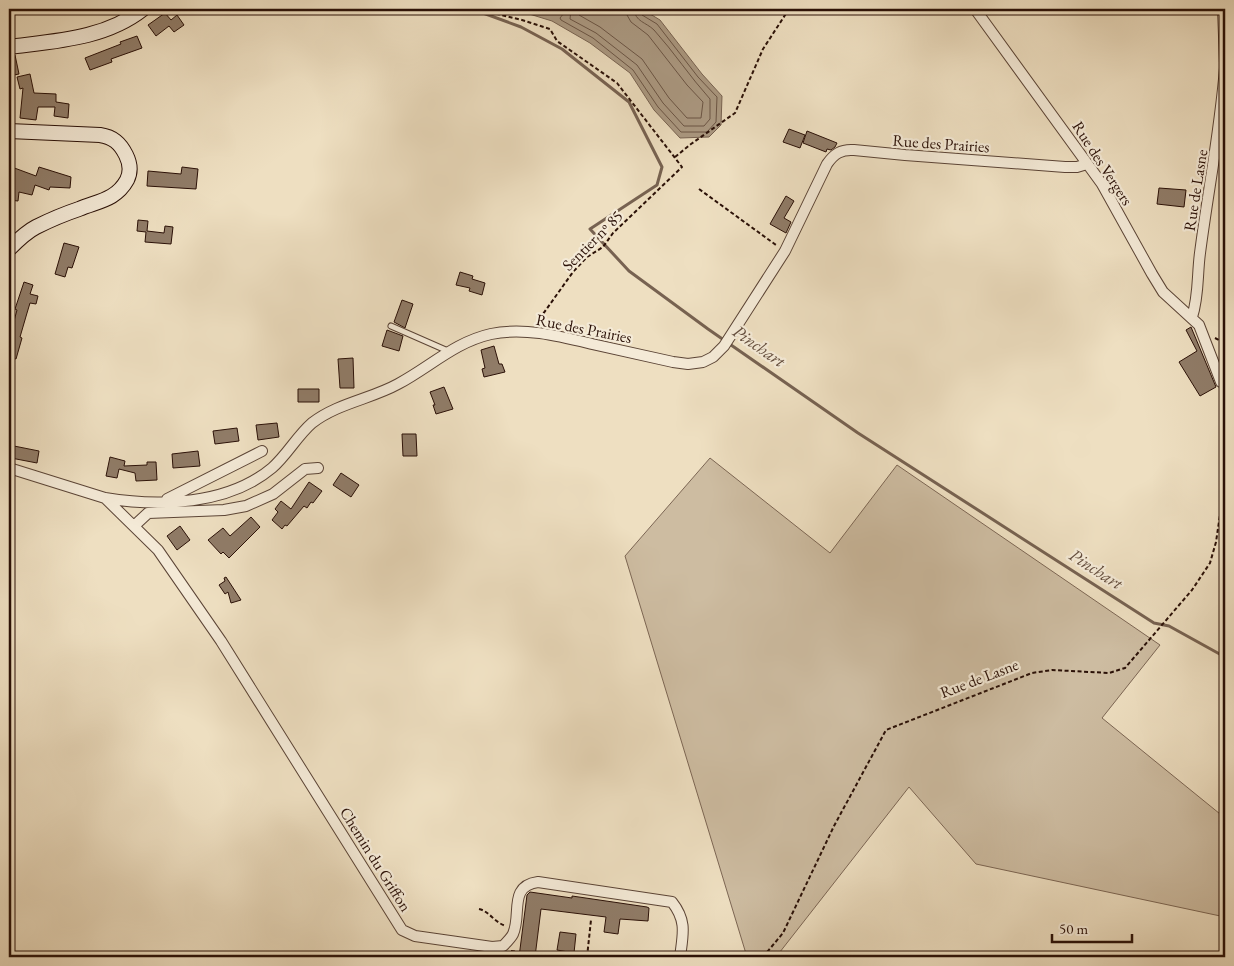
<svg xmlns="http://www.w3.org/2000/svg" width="1234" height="966" font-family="'EB Garamond',serif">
<rect width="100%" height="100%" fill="#eedfc1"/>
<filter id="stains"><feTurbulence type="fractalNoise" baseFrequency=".004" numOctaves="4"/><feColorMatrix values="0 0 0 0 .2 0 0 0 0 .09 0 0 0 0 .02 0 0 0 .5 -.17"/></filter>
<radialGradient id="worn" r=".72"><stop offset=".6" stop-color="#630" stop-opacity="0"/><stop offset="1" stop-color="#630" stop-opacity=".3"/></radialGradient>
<path fill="#cdbca1" stroke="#7c6654" d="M710,458L830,553L897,465L1160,645L1102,718L1225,818V917L976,864L909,787L776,957H747L625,556Z"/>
<path fill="#ab9982" stroke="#776251" d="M513,9H543L557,13L561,9H642L660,20L702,74L722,96L721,125L709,137L680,138L654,110L630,73L590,43L552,21Z"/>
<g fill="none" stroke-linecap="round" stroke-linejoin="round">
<path stroke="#6a5444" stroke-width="1" d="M564,9V13L560,18L561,20L593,38L633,70L658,107L681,132H707L716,122L717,97L698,77L657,24L642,15L640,9
M571,9L570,19L596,33L637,65L663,103L684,126H704L710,119V99C690,77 674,52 654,30C646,22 635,22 634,9
M578,9L579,15L600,27L642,59L669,98L687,118H701L703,102L687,85L648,35L631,22L627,15L626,9"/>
<path stroke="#776251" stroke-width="3" d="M472,9L521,27L562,49L629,102L662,167L657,185L590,229L629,271L708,329L858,433L1154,623L1169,626L1225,657"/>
</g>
<path fill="#907c68" stroke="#2a1007" d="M165,13L171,20L177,15L184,25L174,32L169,26L156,36L148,25Z
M137,36L142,48L111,59L112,62L90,70L85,58L121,44L120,42Z
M15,55L19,74L9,76V56Z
M30,74L34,93L56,94V102L69,104L68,118L54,116L55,107H38L36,120L20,118L23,88L20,89L17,77Z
M789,129L805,135L800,148L783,142Z
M807,131L837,143L835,147L831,150L827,149L826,152L803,143Z
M9,166L36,176L39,167L71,177L70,188L50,187L49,190L35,185L32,195L19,192L18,201L9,200Z
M182,167L198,169L196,189L147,186L148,171L181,174Z
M1159,188L1186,190L1184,207L1157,204Z
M786,196L794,201L784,218L791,222L786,233L770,224Z
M138,220L148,221L147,231L164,233L165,226L173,227L171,244L145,242L146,232L137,231Z
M64,243L79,247L72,268L68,267L65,277L55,274Z
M460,272L473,276L472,279L485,283L482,295L469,291L470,288L456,285Z
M24,282L33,285L30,294L38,296L36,304L30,303L27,313L20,337L22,338L16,359L9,357V339L17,310L15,309Z
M402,300L413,304L405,328L394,322Z
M1191,327L1216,387L1200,396L1179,362L1197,351L1186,330Z
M387,330L403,336L399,351L382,346Z
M494,346L499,364H502L505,372L484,377L482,369L485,368L481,350Z
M353,358L354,388H340L338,359Z
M444,387L453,409L436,414L433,405H435L430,392Z
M298,389H319V402H298Z
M277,423L279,437L258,440L256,425Z
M237,428L239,441L215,444L213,431Z
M402,434H416L417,456H403Z
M9,445L39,451L37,463L11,458V457L9,456Z
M198,451L200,466L173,468L172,454Z
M110,457L125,461L124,466L147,465V462H156L157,480L136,481L135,473L119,469L117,478L106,476Z
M341,473L359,485L351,497L333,485Z
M309,482L322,491L313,503L311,502L307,508L304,506L287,526L285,525L282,529L272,520L278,512L275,509L281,501L291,509Z
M251,517L260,527L229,558L223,552L221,554L208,540L223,528L230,536Z
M180,526L190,540L177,550L167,536Z
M226,577L241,600L231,603L228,592L225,594L219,585L225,581L224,578Z
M530,892L572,898V896L647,907L649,908L648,921L620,919L618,934L604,932L606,917L541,909L535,957H519L527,895Z
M560,932L576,934L574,953L557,950Z"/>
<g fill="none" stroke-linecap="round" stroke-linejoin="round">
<g stroke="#5b4436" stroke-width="7">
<path id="lane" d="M391,326L448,351"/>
</g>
<g stroke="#5b4436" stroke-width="12">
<path id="street" d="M975,9L1102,184L1152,274L1163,292L1199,325L1221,382
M1223,9L1225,63
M1192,317C1199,296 1197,275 1200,253C1208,191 1220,131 1225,68
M9,468L105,498C159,507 228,505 272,468C287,455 297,436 312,423C338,403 371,399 398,384C430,367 455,342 491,334C524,327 559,336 592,344C619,350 646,356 673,362L688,364L703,362L713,357L724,346L785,251L827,164C834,154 841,149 854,150L905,155L1065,167H1077L1087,164
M105,498L158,550L221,641L402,930L415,936L492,947L503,946C506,943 511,938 513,934C522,914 508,886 538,882L672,902C687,921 683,934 680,957
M167,499L262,451
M134,526L148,513L224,510L246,506L273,494L305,469L318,468"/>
</g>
<g stroke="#2a1007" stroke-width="16">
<path id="secondary" d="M9,47C55,41 105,39 143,9
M9,131L100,135C113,137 120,143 126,155C130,163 131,172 127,180C116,200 98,201 79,209C64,214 50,220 36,227C26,232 17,241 9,249"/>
</g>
<path stroke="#2a1007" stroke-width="2" stroke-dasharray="4 2.5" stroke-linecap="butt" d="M484,9L489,12L522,20L550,29L557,41L617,83L682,167L613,233L603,247L587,257L573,272L543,314L541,323
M675,157L691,144L735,113L763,49L789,9
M699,189L776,245
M1215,338L1225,343
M479,909C489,911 495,923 506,926
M511,951L550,957
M587,957L591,920
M763,957L783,933L834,826L886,730L1032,673L1052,670L1109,673L1125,668L1192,590L1210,563L1216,542L1225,481"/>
<use href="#lane" stroke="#f4ead7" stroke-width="5"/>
<use href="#street" stroke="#f4ead7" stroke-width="10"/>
<use href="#secondary" stroke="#f4ead7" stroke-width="14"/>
</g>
<g text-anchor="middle" stroke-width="4.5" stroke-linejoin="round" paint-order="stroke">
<g font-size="16" fill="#2a1007" stroke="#f4ead7">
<text transform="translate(941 143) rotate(4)" y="6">Rue des Prairies</text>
<text transform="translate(1103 163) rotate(57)" y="6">Rue des Vergers</text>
<text transform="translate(1195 190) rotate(-81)" y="6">Rue de Lasne</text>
<text transform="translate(592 240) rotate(-45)" y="6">Sentier nᵒ 85</text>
<text transform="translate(584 328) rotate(11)" y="6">Rue des Prairies</text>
<text transform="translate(979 678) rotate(-21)" y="6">Rue de Lasne</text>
<text transform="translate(376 859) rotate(58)" y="6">Chemin du Griffon</text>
</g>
<g font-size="18" font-style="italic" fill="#644e3e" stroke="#f4ead7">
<text transform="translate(759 346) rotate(35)" y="6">Pinchart</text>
<text transform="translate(1096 569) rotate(33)" y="6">Pinchart</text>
</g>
</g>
<rect width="1234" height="966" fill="none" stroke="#eedfc1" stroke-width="30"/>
<rect x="10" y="10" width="1214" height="946" fill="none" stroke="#2a1007" stroke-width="2.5"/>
<rect x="15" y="15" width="1204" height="936" fill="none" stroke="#2a1007"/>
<path d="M1052 934v8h80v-8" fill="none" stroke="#2a1007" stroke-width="2.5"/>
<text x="1059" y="934" font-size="15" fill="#2a1007" stroke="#f4ead7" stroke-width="4" paint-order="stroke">50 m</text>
<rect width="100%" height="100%" filter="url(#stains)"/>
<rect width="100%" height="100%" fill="url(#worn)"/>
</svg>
